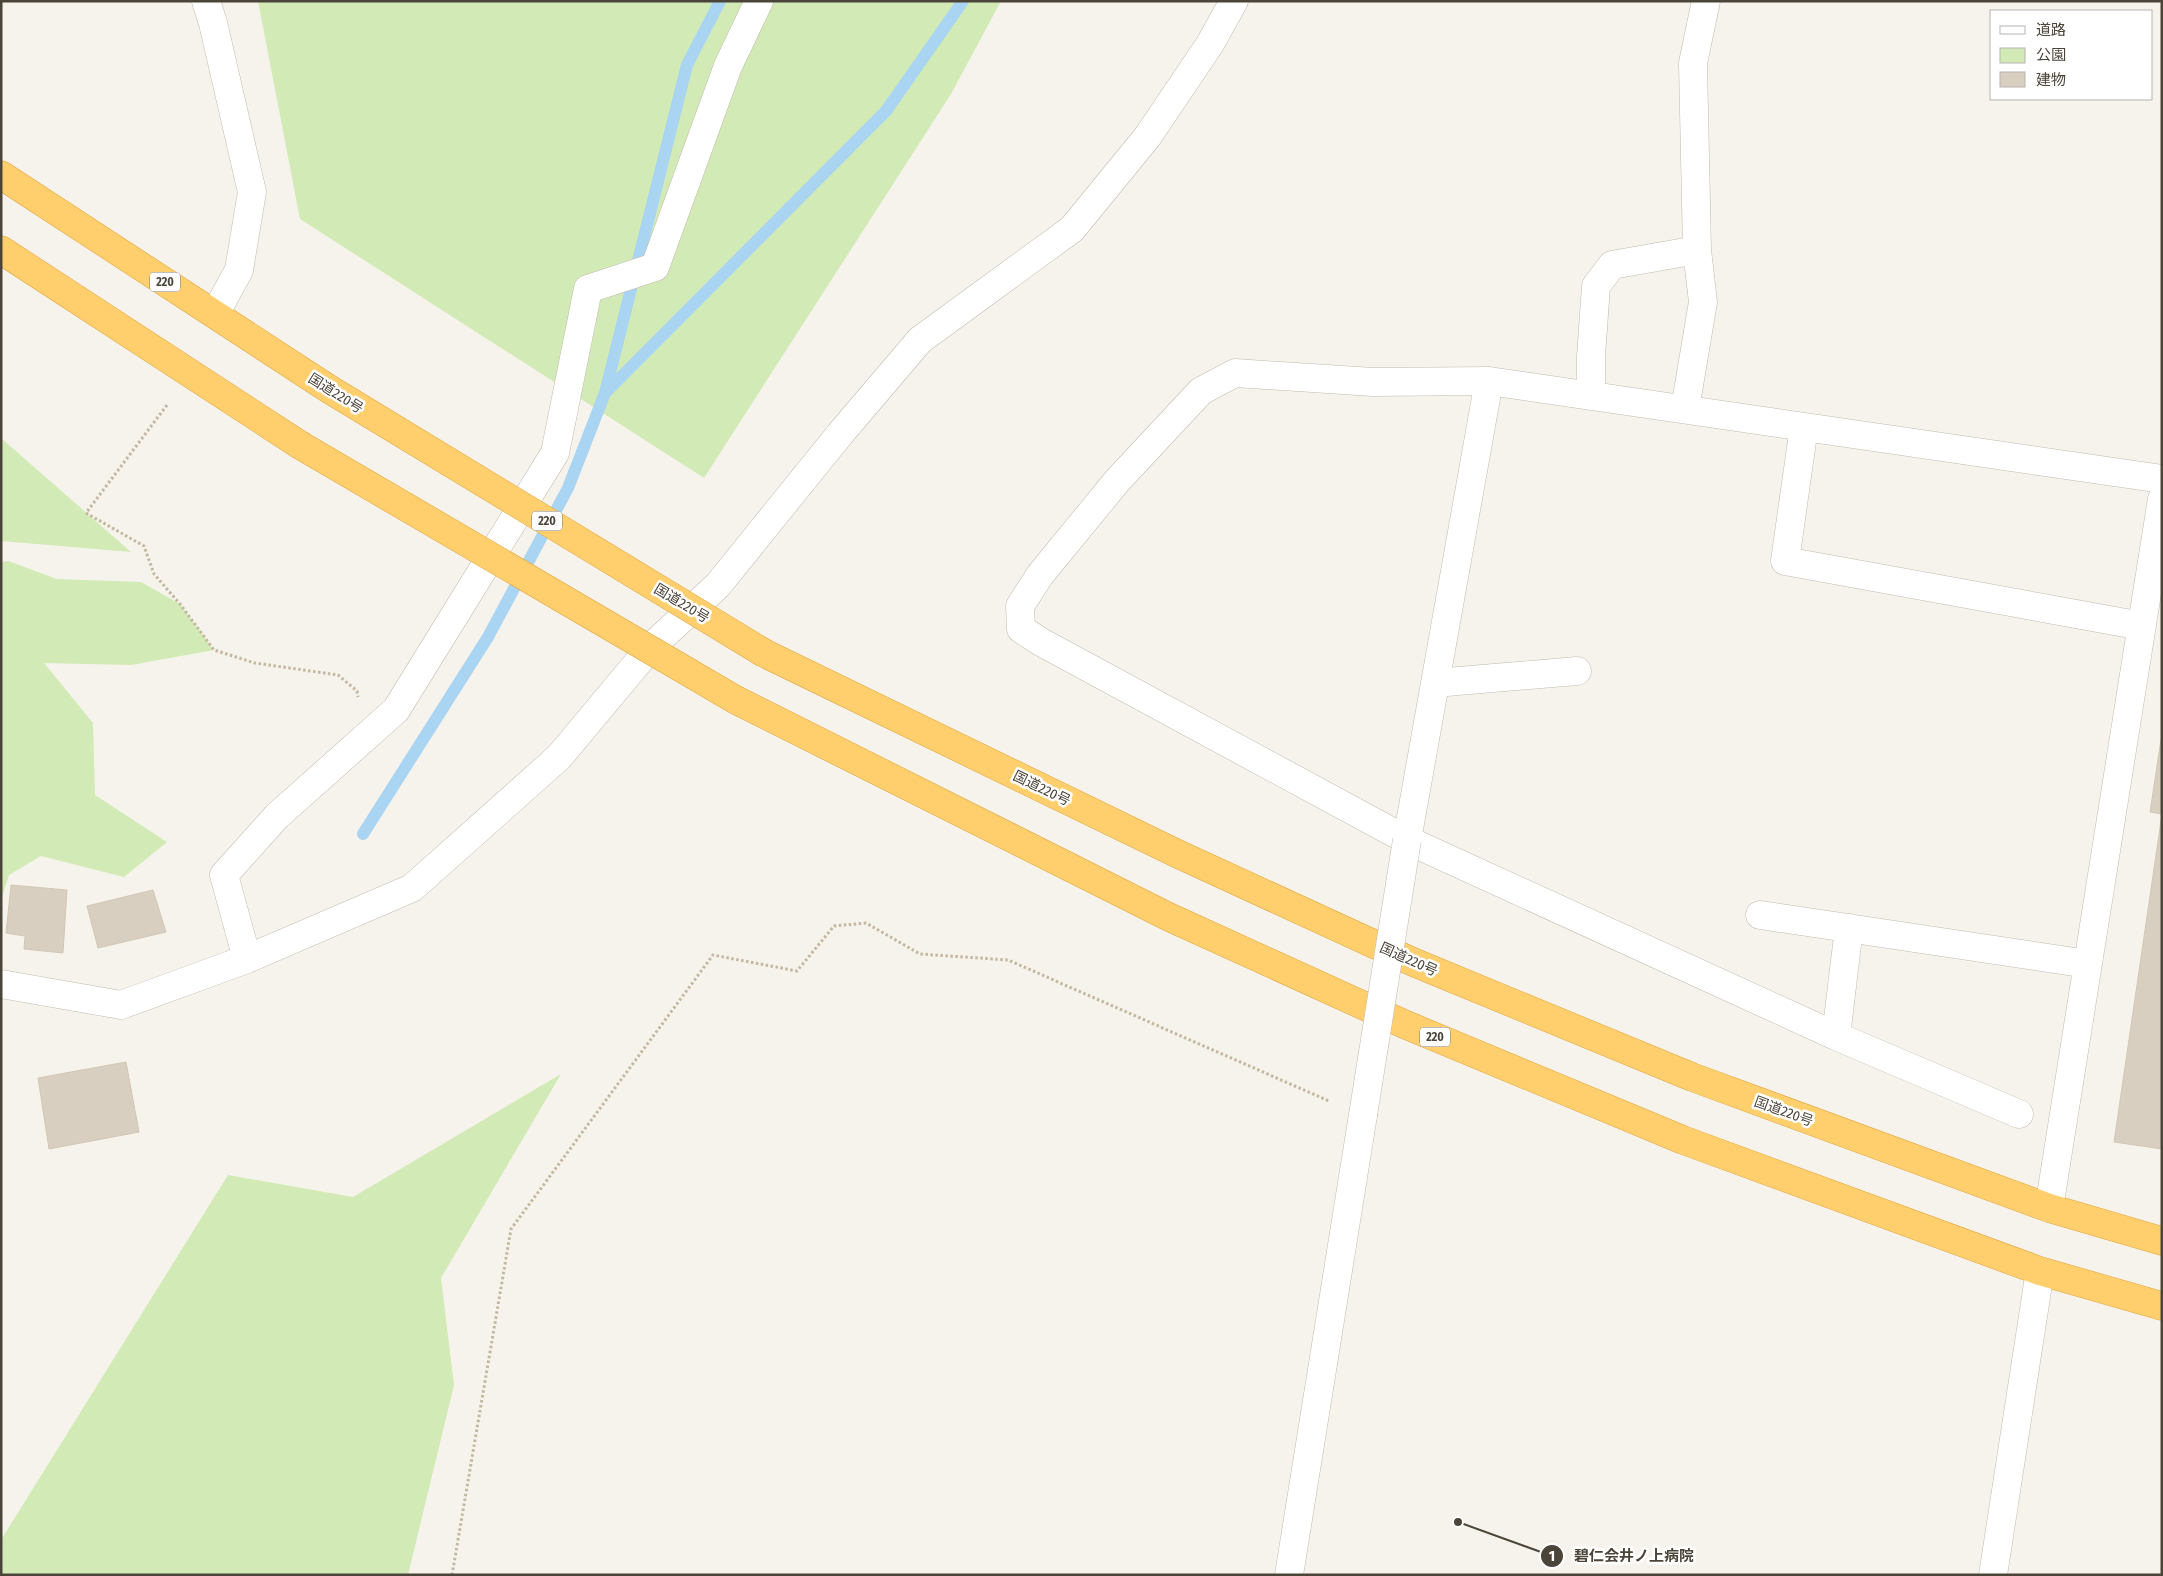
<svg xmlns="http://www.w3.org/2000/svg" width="2163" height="1576" font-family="'Fira Sans Condensed','Noto Sans JP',sans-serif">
<rect width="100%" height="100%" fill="#f6f3ec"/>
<path fill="#d2eab5" d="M258,1H1001L951,94L704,478L300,219Z
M1,438L131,552L1,541Z
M8,561L57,579L141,582L180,604L214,650L131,665L44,663L93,723L95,795L167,842L124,877L41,856L9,875L1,900V562Z
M561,1074L441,1278L454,1385L408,1575H1V1540L228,1175L353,1197Z"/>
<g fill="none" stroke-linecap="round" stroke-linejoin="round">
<path stroke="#a9d4f2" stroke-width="12" d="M605,393L886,111L963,1
M363,834L488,637L568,488L605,393L687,65L720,1"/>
</g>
<path fill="#d8cfc1" stroke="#d3c7b4" d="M2162,733V814L2150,812Z
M2162,814V1149L2114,1142Z
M11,885L67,890L63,953L24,949L25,936L6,933Z
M153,890L166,932L98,948L87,906Z
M126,1062L139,1132L49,1149L38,1078Z"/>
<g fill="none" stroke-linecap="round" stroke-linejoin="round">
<g stroke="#c2bbae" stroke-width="29">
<path id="minor" d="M206,1L213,23L252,192L239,270L215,314
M1591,396V356L1596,286L1612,265L1697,250
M1685,409L1703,302L1697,250L1693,63L1706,1
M1804,427L1785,561L2142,626
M1435,683L1577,671
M1407,840L1489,381
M1760,915L2088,964
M247,959L224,875L277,816L396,710L555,453L588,289L655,267L728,66L759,1
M1,984L121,1005L247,959L412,888L559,757L650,648L718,585L840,434L920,340L1072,229L1148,136L1210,44L1234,1
M1836,1036L1849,928
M2019,1114L1836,1036L1407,840L1041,642L1021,629L1020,606L1040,575L1117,481L1201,391L1235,373L1373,382L1489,381L2162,479
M2049,1208L2162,499
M1289,1575L1363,1115
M1993,1575L2040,1271"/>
</g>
<g stroke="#e0a43c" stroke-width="29">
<path id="highway" d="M1,175L329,389
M1,250L300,445
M764,653L1178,854L1413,962L1692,1077L2049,1208L2162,1241
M736,700L1169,917L1404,1024L1683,1140L2040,1271L2162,1306"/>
</g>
<path stroke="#c4b79f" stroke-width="3" stroke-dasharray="2.5 2.5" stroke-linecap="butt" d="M167,405L86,513L144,546L154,574L180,604L214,650L255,663L338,675L357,691L358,697
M452,1575L511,1229L713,955L797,971L834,926L866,923L920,954L1008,960L1329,1101"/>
<use href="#minor" stroke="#fff" stroke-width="28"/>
<use href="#highway" stroke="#ffcf6e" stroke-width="28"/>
<g stroke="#c2bbae" stroke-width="29" stroke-linecap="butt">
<path id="minor-bridge" d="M1363,1115L1407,840"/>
</g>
<g stroke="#e0a43c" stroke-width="29" stroke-linecap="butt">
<path id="highway-bridge" d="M329,389L764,653
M300,445L736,700"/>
</g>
<use href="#minor-bridge" stroke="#fff" stroke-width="28"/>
<use href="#highway-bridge" stroke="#ffcf6e" stroke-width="28"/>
</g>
<g text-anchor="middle" stroke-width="5" stroke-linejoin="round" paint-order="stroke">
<g fill="#fff" stroke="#817c74" stroke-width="1">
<rect x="150" y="272.5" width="30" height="19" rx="4"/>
<rect x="532" y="511.5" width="30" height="19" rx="4"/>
<rect x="1420" y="1027.5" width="30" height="19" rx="4"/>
</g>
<g font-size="12" font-weight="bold" fill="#4b4439">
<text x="165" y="286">220</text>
<text x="547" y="525">220</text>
<text x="1435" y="1041">220</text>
</g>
<g font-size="14" fill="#4b4439" stroke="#fff">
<text transform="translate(336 393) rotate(32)" y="5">国道220号</text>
<text transform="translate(682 603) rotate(31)" y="5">国道220号</text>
<text transform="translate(1042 788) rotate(26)" y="5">国道220号</text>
<text transform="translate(1409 959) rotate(24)" y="5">国道220号</text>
<text transform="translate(1784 1111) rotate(20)" y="5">国道220号</text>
</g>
</g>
<path fill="none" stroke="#4b4439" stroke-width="2" d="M1458 1522L1552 1556"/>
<g fill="#4b4439" stroke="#fff" stroke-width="2">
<circle cx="1458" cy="1522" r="5"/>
<circle cx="1552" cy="1556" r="12"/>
</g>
<g font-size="15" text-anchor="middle" font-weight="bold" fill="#fff">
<text x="1552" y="1561">1</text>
</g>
<g font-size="15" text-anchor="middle" font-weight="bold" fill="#4b4439" stroke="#fff" stroke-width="5" stroke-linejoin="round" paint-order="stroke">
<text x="1634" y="1561">碧仁会井ノ上病院</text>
</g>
<rect width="2163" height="1576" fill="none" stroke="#4b4439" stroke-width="5"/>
<rect x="1990" y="10" width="162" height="90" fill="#ffffff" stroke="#b7b4b0"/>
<rect x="2000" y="26" width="25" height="8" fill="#ffffff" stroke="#b7b4b0"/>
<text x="2036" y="35" font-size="15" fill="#4b4439">道路</text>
<rect x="2000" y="48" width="25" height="15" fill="#d2eab5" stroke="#b7b4b0"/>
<text x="2036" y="60" font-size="15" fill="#4b4439">公園</text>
<rect x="2000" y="72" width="25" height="15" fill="#d8cfc1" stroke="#b7b4b0"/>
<text x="2036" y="85" font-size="15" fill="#4b4439">建物</text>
</svg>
